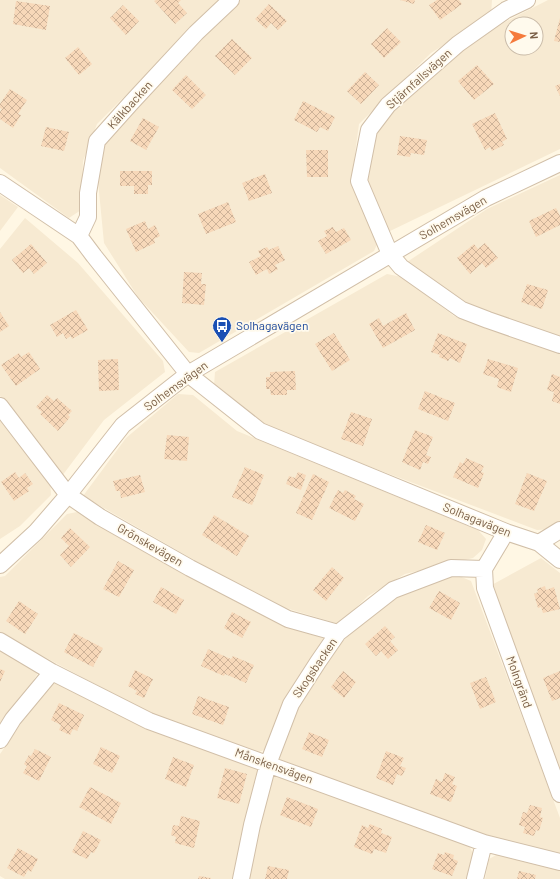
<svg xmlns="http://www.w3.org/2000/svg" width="560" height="879" font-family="Barlow,sans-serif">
<defs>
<pattern id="building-cross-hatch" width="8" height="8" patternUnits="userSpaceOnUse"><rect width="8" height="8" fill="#f7d8b9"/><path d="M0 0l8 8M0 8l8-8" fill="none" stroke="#cdb298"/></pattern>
</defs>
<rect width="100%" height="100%" fill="#fff7e4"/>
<path fill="#f7ead2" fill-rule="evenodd" d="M0,0H221L97,124L83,161L81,210L69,218L0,168Z
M239,0H492L491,15L431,53L359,124L351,184L379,240L374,251L199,353L189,352L138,297L104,243L98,181L104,143L129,110Z
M548,0H560V149L388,232L367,183V154L386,116L444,62L505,22ZM512,24H536V48H512Z
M560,175V337L472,306L407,262L487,209Z
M0,195L18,207L0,231Z
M25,218L78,263L163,361L165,372L104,420L62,476L0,396V249Z
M387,274L402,277L454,316L560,354V525L555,529L537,530L263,426L214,386L215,372Z
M178,394L193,395L237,431L478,530L486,539L482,550L473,558L405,574L368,596L339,624L269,603L83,496L126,438Z
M0,416L50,479L51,495L20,526L0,539Z
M82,511L270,618L327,640L266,749L259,752L147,712L0,633V577L5,576L67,514Z
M541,558L560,573V780L488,587Z
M452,573L471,581L560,818V856L482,835L279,759L305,691L340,644L390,596Z
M0,648L40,670L0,731Z
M58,681L260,766L232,879H5L0,876V754L47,686Z
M278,772L469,846L473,853L466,879H247L270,781Z
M498,854L560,869V879H485L489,859Z"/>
<path fill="url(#building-cross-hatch)" d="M156,0H181L178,3L187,13L175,24L154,1Z
M400,0H415L414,4Z
M437,0H459L462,4L440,20L429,5Z
M16,1L50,6L46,30L13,24Z
M269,4L287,21L278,30L271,23L266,29L255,19Z
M123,5L139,21L126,35L110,18Z
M560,18V42L554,41Z
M387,28L401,42L384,58L371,44Z
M232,39L252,58L235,75L215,56Z
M78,47L92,64L79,75L65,58Z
M477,65L494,84L474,100L458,81Z
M365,72L379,85L361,104L347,91Z
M186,75L206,95L192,109L172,90Z
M560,84V96L555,86Z
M10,89L27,100L18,114L21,115L13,128L0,119V112L2,109L0,108V104Z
M303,101L335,117L328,131L320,127L317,132L294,120Z
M495,113L507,139L502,142L504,145L492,151L490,147L485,150L472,124Z
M143,118L159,127L146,150L130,141Z
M46,127L69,132L64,151L41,146Z
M400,136L427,140L424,155L411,153L410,157L397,155Z
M306,150H328V177H307Z
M120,171H152V185H148V194H134V186H120Z
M265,174L272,193L249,201L242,183Z
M228,202L236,222L206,234L198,214Z
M556,208L560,216V225L536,237L529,221Z
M145,221L148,229L155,225L160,236L154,239L155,243L136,252L126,229Z
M333,227L336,232L344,228L351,240L326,254L318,241L327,236L324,231Z
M485,243L498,258L486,268L482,263L470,274L457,258L474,244L478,249Z
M31,244L47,263L34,274L29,268L23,273L12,260Z
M278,246L285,260L275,265L278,269L269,274L267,269L256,275L249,262L261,256L258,251L267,247L269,250Z
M184,272L202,273L201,284H206L204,305L182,303Z
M527,284L548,290L542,309L521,302Z
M76,310L88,330L72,339L71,336L66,339L63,333L57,337L50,325Z
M0,312L9,326L0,332Z
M406,313L415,330L383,348L369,324L379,318L383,326Z
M334,333L350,360L332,371L315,344Z
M438,333L467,344L460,363L450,358L448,361L439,357L440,355L431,352Z
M29,352L40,369L16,386L1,365L19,353L21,357Z
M118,359L119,390L99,391L98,360Z
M488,359L518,368L511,392L497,387L499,379L483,374Z
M295,371L296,390H287V395H271L270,389H266V377H270V372Z
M552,374L560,377V404L552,401L554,392L547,390Z
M425,391L455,403L448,421L418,409Z
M47,395L54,401L57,398L72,411L68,415L70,417L58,431L40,414L42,412L36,407Z
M351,412L372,419L363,446L341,439Z
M415,430L433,437L426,455L431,457L428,464L423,462L420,470L402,462Z
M167,435L189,437L187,461L164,459Z
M466,458L484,466L481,472L484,473L478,488L453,477L460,462L463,464Z
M245,467L264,475L252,505L232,497Z
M15,472L19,478L25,473L33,484L27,488L29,491L14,501L1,482Z
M298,472L306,475L301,490L286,484L289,476L295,478Z
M527,473L547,481L534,511L515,504Z
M313,474L329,482L312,520L296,513Z
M140,475L145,492L121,498L120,491H116L113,481Z
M338,490L343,493L345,490L356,496L354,499L364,504L355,521L329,508Z
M214,515L249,536L237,556L202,535Z
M426,525L445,533L437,550L418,542Z
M70,528L90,547L71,567L60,555L69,546L61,538Z
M118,561L134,570L119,597L103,589Z
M332,567L344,578L326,601L313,590Z
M545,586L546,590L554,587L560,609L543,613L541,607L538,608L534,594L538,592L537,589Z
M161,587L184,600L176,614L153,602Z
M439,591L460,603L451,620L429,608Z
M19,601L38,614L25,634L6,621Z
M232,612L251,622L242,638L224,628Z
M385,626L395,637L390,641L398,650L388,659L381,651L376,656L365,644Z
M74,633L103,648L93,667L64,652Z
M208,649L231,659L233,656L254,665L246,683L225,674L224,676L201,666Z
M0,669L5,671L0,682Z
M135,670L153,679L144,698L135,694L137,691L128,686Z
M343,671L356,682L344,698L331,687Z
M560,671V698L552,701L543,678Z
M486,677L496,702L480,709L470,683Z
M198,696L229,707L223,725L192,714Z
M59,703L84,715L77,731L73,729L70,735L59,730L61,725L51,720Z
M309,732L329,740L322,757L302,749Z
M101,747L120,756L112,773L93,764Z
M35,749L51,757L39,781L23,773L27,766L24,764L29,755L31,756Z
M386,751L404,758L400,766L406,768L402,776L397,774L393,785L376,778Z
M173,757L194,765L186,787L165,779Z
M225,768L247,774L239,804L217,798Z
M445,773L455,777L452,784L457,786L451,802L430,794L436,779L442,782Z
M90,787L121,803L111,824L79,807Z
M287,797L318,809L311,827L280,815Z
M530,805L542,808L540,817L543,818L539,831L536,830L534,836L523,833L525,827L519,825L523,812L527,813Z
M181,816L200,821L194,848L175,843L176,837L171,835L173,825L179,826Z
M370,824L382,829L381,833L392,837L386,853L374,849L372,854L354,847L362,825L368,828Z
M83,831L101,840L94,853L91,852L87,859L72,852Z
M18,848L38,859L31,872L28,870L24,877L7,868Z
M445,852L454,855L453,859L458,861L452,876L432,869L438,853L444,855Z
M268,866L289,870L287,879H265Z
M519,871L536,875L535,879H517Z
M199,876L211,878V879H198Z"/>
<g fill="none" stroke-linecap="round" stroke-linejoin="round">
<g stroke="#d1bfa8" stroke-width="18">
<path id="street" d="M527,0L506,10L458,44L388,105L369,130L359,181L390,254L401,267L462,310L488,320L560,345
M0,183L79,236L94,256L188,374L260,431L506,532L539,543L560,560
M79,236L88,217V193L97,141L131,103L196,33L231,0
M0,406L68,495L100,517L190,568L288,619L338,633
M539,543L560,530
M0,565L36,532L68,495L123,425L188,374L486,198L560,163
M484,569L485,588L560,794
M0,641L52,672L149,721L484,843L560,862
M0,740L13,719L52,672
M241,879L252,825L268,764L291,704L318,662L338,633L393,590L451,568L484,569L506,532
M475,879L484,843"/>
</g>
<use href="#street" stroke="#fff" stroke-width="16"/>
</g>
<defs>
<g id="bus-pin" transform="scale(1)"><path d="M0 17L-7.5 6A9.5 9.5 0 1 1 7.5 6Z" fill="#1a4fb4" stroke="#fffaed"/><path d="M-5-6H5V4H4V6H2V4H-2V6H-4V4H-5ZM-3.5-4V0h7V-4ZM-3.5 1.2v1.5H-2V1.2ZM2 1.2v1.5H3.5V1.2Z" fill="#fff"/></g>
</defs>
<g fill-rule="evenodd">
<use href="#bus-pin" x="222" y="326"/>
</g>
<g text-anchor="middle" stroke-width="3.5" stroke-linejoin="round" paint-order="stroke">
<g font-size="12" fill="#7a5f46" stroke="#fffaed">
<text transform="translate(419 79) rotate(-42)" y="4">Stjärnfallsvägen</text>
<text transform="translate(130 105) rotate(-48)" y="4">Kälkbacken</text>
<text transform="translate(453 218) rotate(-30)" y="4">Solhemsvägen</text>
<text transform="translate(176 386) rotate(-36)" y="4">Solhemsvägen</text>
<text transform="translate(477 520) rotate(22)" y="4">Solhagavägen</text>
<text transform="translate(150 545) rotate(30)" y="4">Grönskevägen</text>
<text transform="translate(315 668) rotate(-56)" y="4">Skogsbacken</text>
<text transform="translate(519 682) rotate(70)" y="4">Molngränd</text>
<text transform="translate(274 766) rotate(20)" y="4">Månskensvägen</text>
</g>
<g font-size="12" fill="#164399" stroke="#fffaed" text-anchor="start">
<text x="236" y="330">Solhagavägen</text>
</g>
</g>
<g transform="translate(524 36) rotate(86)"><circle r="19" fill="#fffaed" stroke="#cabcaa"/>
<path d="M0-3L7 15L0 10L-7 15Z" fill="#f57a3c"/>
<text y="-6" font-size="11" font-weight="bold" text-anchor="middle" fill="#7a5f46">N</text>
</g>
</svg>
